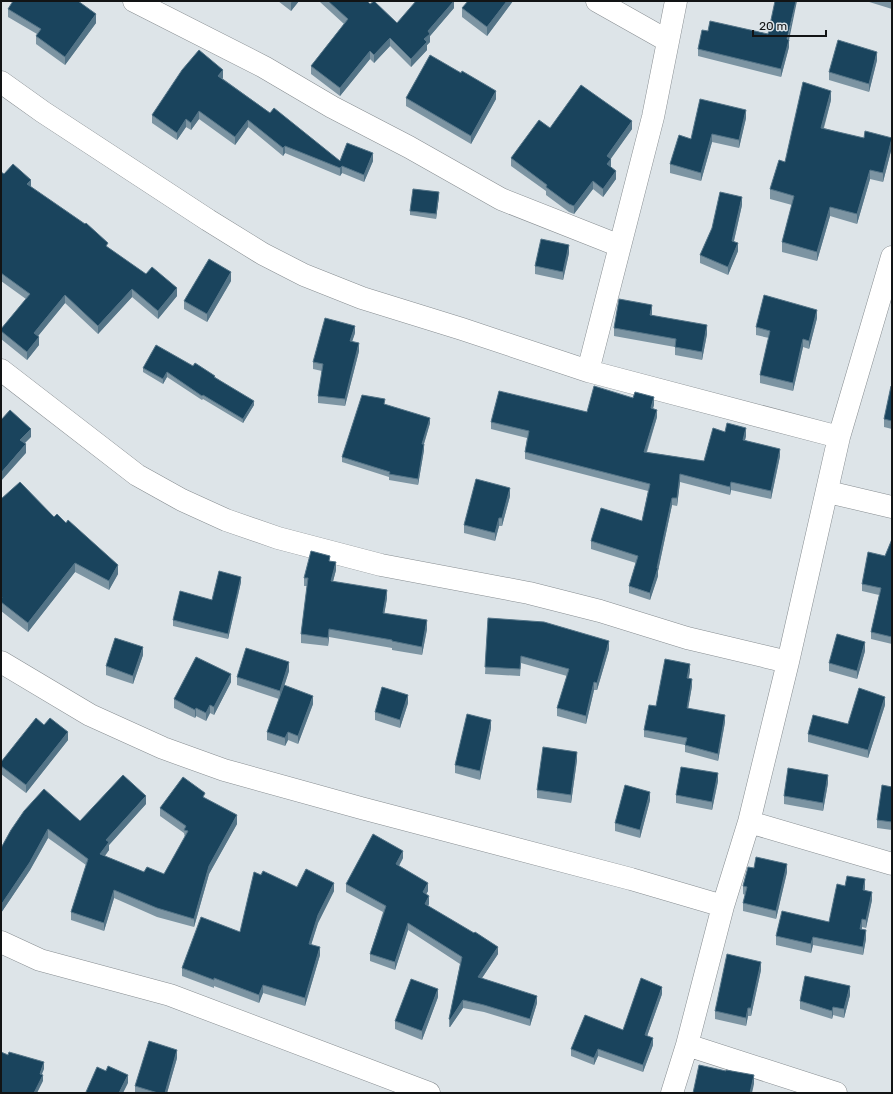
<svg xmlns="http://www.w3.org/2000/svg" width="893" height="1094" font-family="Rubik,sans-serif">
<rect width="100%" height="100%" fill="#dde4e8"/>
<g fill="none" stroke-linecap="round" stroke-linejoin="round">
<g stroke="#878d91" stroke-width="23">
<path id="minor" d="M134,1L264,67L332,107L409,147L501,199L620,246
M597,1L668,41
M1,82L43,112L208,220L263,254L304,275L362,298L462,329L588,371L839,437
M1,370L137,475L182,500L226,520L278,538L381,565L529,593L600,611L687,638L788,662
M588,371L653,117L676,1
M828,492L892,507
M1,662L90,715L163,748L224,770L361,808L631,879L723,906
M749,822L892,864
M1,942L40,960L170,995L429,1093
M687,1045L836,1093
M672,1093L687,1045L723,906L749,822L788,662L839,437L892,257"/>
</g>
<use href="#minor" stroke="#fff" stroke-width="22"/>
</g>
<path fill="#7c94a2" d="M278,1H299L291,11Z
M320,1H367L397,23L454,1V8L430,36V42L427,45V50L411,67L390,46L374,63L370,59L340,96L311,74V66L344,24L320,2Z
M513,1L487,36L462,17V8Z
M866,1H892V9Z
M8,9L96,23L65,65L36,44V36L37,34L8,17Z
M708,31L789,40V47L781,77L698,56V49Z
M877,60L869,92L829,80V72Z
M222,78L270,113L340,161H373L364,182L342,173L340,176L285,153L283,156L248,127L235,145L199,119L191,130L186,127L177,140L152,123V115L223,78Z
M406,98L496,99L471,144L406,106Z
M831,100L824,128L892,147L883,182L870,179L857,224L830,216L817,261L782,252V242L792,205L770,199V189L785,162Z
M746,118L739,148L712,142L701,181L670,173V164L691,139Z
M550,128L632,129L610,159L611,167L616,179L603,197L593,189L574,214L569,212L546,195V191L511,166V158Z
M1,172L4,174L31,187L108,248L177,296L158,319L132,297L98,334L65,303L38,336L39,345L27,360L1,339V329L26,299L1,281Z
M439,196L436,219L410,215V211Z
M742,205L734,241L738,251L728,275L700,263V255Z
M569,253L563,280L535,274V266Z
M231,281L207,322L184,309V301Z
M652,313V315L707,334L702,360L675,355V347L614,336V328Z
M817,318L809,349L803,347L793,391L760,383V375L769,338L756,335V327Z
M355,333L352,341L359,351L345,406L318,403V396L322,371L313,369V362Z
M193,366L215,377L254,405L243,423L203,399L202,400L167,377L163,384L143,372V368Z
M892,386V429L884,427V419Z
M385,405L430,423L424,444V450L418,485L389,480V477L342,462V457Z
M654,405L653,408L657,417L647,452L704,461L725,432L746,436L745,440L780,456L771,499L731,490L730,495L680,482L677,506L672,505L658,571V576L650,600L629,593V586L636,563L591,549V541L642,521L648,491L525,459V452L527,438L491,429V422Z
M510,496L502,526H499L495,541L464,533V525Z
M1,499L54,517L118,574L109,590L75,572L28,632L1,611Z
M892,539V644L871,639V632L879,595L862,591V584L885,556Z
M330,561L336,570L333,581L387,598L384,614L427,629L422,655L392,650V648L329,637L328,646L301,643V634L307,586H304V578Z
M241,582L228,639L173,626V620L212,600Z
M488,618L609,649L597,690H594L586,724L557,716V708L567,676L521,663L520,676L485,674Z
M865,651L857,679L829,671V663Z
M143,655L133,684L106,675V666Z
M289,671L281,695L313,704L298,744L288,740L285,746L267,740V732L279,699L237,685V677Z
M690,671L689,678L692,686L688,708L725,722L718,761L685,752V745L644,737V730L656,706Z
M231,682L214,715L210,713L206,721L196,716L195,718L174,708V699Z
M408,703L400,728L375,720V712Z
M885,705L868,758L808,742V734L848,724Z
M44,725L68,740L26,793L1,774V762Z
M491,728L480,780L455,773V765Z
M577,760L571,803L537,798V790Z
M718,781L712,810L676,803V795Z
M828,783L823,811L784,804V796Z
M892,787V830L877,828V820Z
M205,798L237,824L209,874L194,927L157,917L114,898L104,931L71,920V912L86,865L48,838L30,870L1,913V848L11,830L80,821L146,804L109,845V850L105,856L144,872L164,874L185,838L184,833L160,816V808Z
M650,800L640,838L615,831V823Z
M403,858L399,866L428,891L426,894L429,904L428,906L498,954L482,978L537,1003L530,1026L484,1012L463,1008L450,1027H449V1019L460,964L408,930L395,970L370,961V954L383,912L346,892V884Z
M754,868L787,872L776,919L743,911V903L745,895L743,894V886Z
M261,875L297,887L334,891L318,923L311,944L320,955L305,1006L263,993L259,1003L214,986V988L182,976V968L240,932Z
M845,886L865,887V890L872,900L866,928L862,927V929L866,939L863,955L813,945L811,953L776,945V936L829,922Z
M761,970L751,1016H748L746,1026L715,1019V1011Z
M662,994L647,1036L653,1045L643,1072L598,1056L594,1065L571,1056V1049L623,1030Z
M850,995L844,1018L833,1015L832,1019L800,1009V1001Z
M438,997L422,1040L395,1029V1021Z
M177,1058L167,1093H135V1086Z"/>
<path fill="#547487" d="M292,1H299L291,11V3Z
M454,1V8L430,36V42L427,45V50L411,67V59L424,39L428,31Z
M507,1H513L487,36V27Z
M796,1H797L789,40V47L781,77V69Z
M96,14V23L65,65V57Z
M390,38V46L374,63V55Z
M370,51V59L340,96V88Z
M877,52V60L869,92V84Z
M223,70V78L218,83V76Z
M496,91V99L471,144V136Z
M831,91V100L821,137V128Z
M746,110V118L739,148V140Z
M199,111V119L191,130V123Z
M186,119V127L177,140V133Z
M248,120V127L235,145V137Z
M632,121V129L610,160L611,159V167L607,172V156Z
M712,134V142L701,181V173Z
M892,138V147L883,182V173Z
M285,146V153L283,156V148Z
M373,153V161L364,182V175Z
M342,166V173L340,176V168Z
M870,170V179L857,224V214Z
M616,171V179L603,197V189Z
M31,180V188L27,184Z
M593,181V189L574,214V206Z
M439,192V196L436,219V214Z
M742,197V205L732,249V241Z
M830,207V216L817,261V252Z
M738,243V251L728,275V267Z
M569,245V253L563,280V272Z
M231,272V281L207,322V314Z
M177,288V296L158,319V311Z
M132,289V297L98,334V326Z
M65,295V303L34,341V333Z
M652,305V313L650,323V315Z
M817,310V318L809,349V341Z
M707,325V334L702,360V352Z
M355,326V333L350,348V341Z
M39,337V345L27,360V352Z
M803,339V347L793,391V383Z
M359,343V351L345,406V399Z
M167,372V377L163,384V379Z
M654,397V405L651,415V408Z
M254,401V405L243,423V419Z
M657,410V417L644,459V452Z
M430,418V423L422,450V444Z
M746,428V436L743,448V440Z
M31,429V437L20,448V440Z
M26,444V453L1,481V473Z
M424,444V450L418,485V479Z
M780,449V456L771,499V491Z
M680,474V482L677,506V498Z
M731,482V490L730,495V487Z
M510,488V496L502,526V518Z
M672,498V505L658,571V576L650,600V593L657,568Z
M499,518V526L495,541V533Z
M336,562V570L331,589V581Z
M75,563V572L28,632V623Z
M118,565V574L109,590V581Z
M241,577V582L228,639V634Z
M387,590V598L383,621V613Z
M427,620V629L422,655V647Z
M329,629V637L328,646V638Z
M609,641V649L597,690V683Z
M865,642V651L857,679V671Z
M143,647V655L133,684V676Z
M289,662V671L280,699V691Z
M690,664V671L687,685V678Z
M231,674V682L214,715V707Z
M692,679V686L687,715V708Z
M594,682V690L586,724V716Z
M408,695V703L400,728V720Z
M313,696V704L298,744V736Z
M885,697V705L868,758V750Z
M210,705V713L206,721V713Z
M196,708V716L195,718V710Z
M725,715V722L718,761V754Z
M491,720V728L480,780V771Z
M68,732V740L26,793V785Z
M288,732V740L285,746V738Z
M577,752V760L571,803V795Z
M718,773V781L712,810V802Z
M828,775V783L823,811V803Z
M650,792V800L640,838V830Z
M146,796V804L109,845V850L100,862V854L106,840Z
M237,815V824L209,874L194,927V919L209,866Z
M48,829V838L30,870L1,913V905Z
M403,851V858L396,871V864Z
M787,864V872L776,919V911Z
M865,879V887L863,898V890Z
M334,883V891L318,923L309,952V944L318,915Z
M428,883V891L423,900V892Z
M114,890V898L104,931V923Z
M872,892V900L866,928V920Z
M429,896V904L425,911V904Z
M862,919V927L860,937V929Z
M408,923V930L395,970V962Z
M866,930V939L863,955V947Z
M813,937V945L811,953V944Z
M320,947V955L305,1006V998Z
M498,947V954L478,984V977Z
M761,962V970L751,1016V1008Z
M263,985V993L259,1003V995Z
M850,986V995L844,1018V1009Z
M662,987V994L645,1042V1035Z
M438,989V997L422,1040V1031Z
M537,996V1003L530,1026V1019Z
M463,1000V1008L450,1027V1020Z
M833,1007V1015L832,1019V1011Z
M748,1008V1016L746,1026V1018Z
M653,1038V1045L643,1072V1065Z
M598,1049V1056L594,1065V1058Z
M177,1050V1058L167,1093H165Z
M44,1062V1069L40,1079L43,1075V1081L37,1093H34Z
M128,1075V1083L123,1093H119Z
M754,1075V1084L752,1093H750Z"/>
<path fill="#1a445d" stroke="#547487" d="M13,1H78L96,14L65,57L36,36L41,29L8,9Z
M328,1H367L370,4L374,1L397,23L416,1H454L428,31L430,34L424,39L427,42L411,59L390,38L374,55L370,51L340,88L311,66L348,19Z
M468,1H507L487,27L462,8Z
M775,1H796L787,39L789,40L781,69L698,49L702,30L708,31L710,21L768,34Z
M838,40L877,52L869,84L829,72Z
M199,50L223,70L218,76L270,113L274,108L340,161L347,143L373,153L364,175L342,166L340,168L285,146L283,148L248,120L235,137L199,111L191,123L186,119L177,133L152,115L182,70Z
M430,55L461,73L462,71L496,91L471,136L406,98Z
M803,82L831,91L821,128L864,138L865,131L892,138L883,173L870,170L857,214L830,207L817,252L782,242L794,196L770,189L779,160L785,162Z
M581,85L632,121L607,156L611,159L607,164L616,171L603,189L593,181L574,206L569,204L546,187L547,185L511,158L539,120L550,128Z
M700,99L746,110L739,140L712,134L701,173L670,164L679,135L691,139Z
M13,164L31,180L27,184L85,224L86,223L108,243L106,246L146,274L152,267L177,288L158,311L132,289L98,326L65,295L34,333L39,337L27,352L1,331V329L30,294L1,273V172L4,174Z
M413,189L439,192L436,214L410,211Z
M720,192L742,197L732,241L738,243L728,267L700,255L712,228Z
M541,239L569,245L563,272L535,266Z
M209,259L231,272L207,314L184,301Z
M764,295L817,310L809,341L803,339L793,383L760,375L770,331L756,327Z
M619,299L652,305L650,315L707,325L702,352L675,347L676,339L614,328Z
M325,318L355,326L350,341L359,343L345,399L318,396L323,364L313,362Z
M156,345L193,366L195,363L215,376L214,377L254,401L243,419L203,395L202,396L167,372L163,379L143,368Z
M594,386L633,398L635,392L654,397L651,408L657,410L644,452L704,461L713,428L725,432L727,423L746,428L743,440L780,449L771,491L731,482L730,487L680,474L677,498H672L657,568H658L650,593L629,586L638,556L591,541L601,508L642,521L650,484L525,452L529,431L491,422L499,391L587,412Z
M891,386H892V421L884,419Z
M362,395L385,399L384,404L430,418L422,444H424L418,479L389,474L390,472L342,457Z
M10,410L31,429L20,440L26,444L1,473V420Z
M476,479L510,488L502,518H499L495,533L464,525Z
M20,482L54,517L57,514L66,523L68,520L118,565L109,581L75,563L28,623L1,602V599L2,597L1,596V499Z
M892,539V637L871,632L881,588L862,584L868,552L885,556Z
M311,551L330,556L329,561L336,562L331,581L387,590L383,613L427,620L422,647L392,641V640L329,629L328,638L301,634L308,578H304Z
M219,571L241,577L228,634L173,620L180,591L212,600Z
M488,618L544,622L609,641L597,683L594,682L586,716L557,708L569,669L521,656L520,669L485,667Z
M837,634L865,642L857,671L829,663Z
M115,638L143,647L133,676L106,666Z
M246,648L289,662L280,691L237,677Z
M196,657L231,674L214,707L210,705L206,713L196,708L195,710L174,699Z
M665,659L690,664L687,678L692,679L687,708L725,715L718,754L685,745L687,738L644,730L649,705L656,706Z
M284,685L313,696L298,736L288,732L285,738L267,732Z
M382,687L408,695L400,720L375,712Z
M859,688L885,697L868,750L808,734L813,715L848,724Z
M467,714L491,720L480,771L455,765Z
M36,718L44,725L50,718L68,732L26,785L1,766V762Z
M543,747L577,752L571,795L537,790Z
M681,767L718,773L712,802L676,795Z
M788,768L828,775L823,803L784,796Z
M123,775L146,796L106,840L109,842L100,854L144,872L147,867L164,874L188,831L184,830L186,826L160,808L183,777L205,793L203,797L237,815L209,866L194,919L157,908L114,890L104,923L71,912L88,859L48,829L30,862L1,905V848L11,830L24,811L44,789L80,821Z
M625,785L650,792L640,830L615,823Z
M882,785L892,787V822L877,820Z
M373,834L403,851L396,864L428,883L423,892L429,896L425,904L474,933L475,932L498,947L478,977L537,996L530,1019L484,1005L463,1000L450,1020L449,1019L462,957L408,923L395,962L370,954L386,906L346,884Z
M756,857L787,864L776,911L743,903L747,887L743,886L748,867L754,868Z
M306,869L334,883L318,915L309,944L320,947L305,998L263,985L259,995L214,978V980L182,968L201,917L240,932L254,872L261,875L263,871L297,887Z
M847,876L865,879L863,890L872,892L866,920L862,919L860,929L866,930L863,947L813,937L811,944L776,936L782,911L829,922L837,884L845,886Z
M727,954L761,962L751,1008H748L746,1018L715,1011Z
M805,976L850,986L844,1009L833,1007L832,1011L800,1001Z
M641,978L662,987L645,1035L653,1038L643,1065L598,1049L594,1058L571,1049L585,1015L623,1030Z
M411,979L438,989L422,1031L395,1021Z
M149,1041L177,1050L165,1093H158L135,1086Z
M1,1052L8,1055L9,1052L44,1062L40,1074L43,1075L34,1093H1Z
M699,1065L726,1071V1070L754,1075L750,1093H693Z
M108,1066L128,1075L119,1093H88L86,1092L97,1067L106,1071Z"/>
<rect width="893" height="1094" fill="none" stroke="#121415" stroke-width="4"/>
<path d="M753 30v6h73v-6" fill="none" stroke="#121415" stroke-width="2"/>
<text x="759" y="30" font-size="12" fill="#121415" stroke="#dde4e8" stroke-width="3" paint-order="stroke">20 m</text>
</svg>
